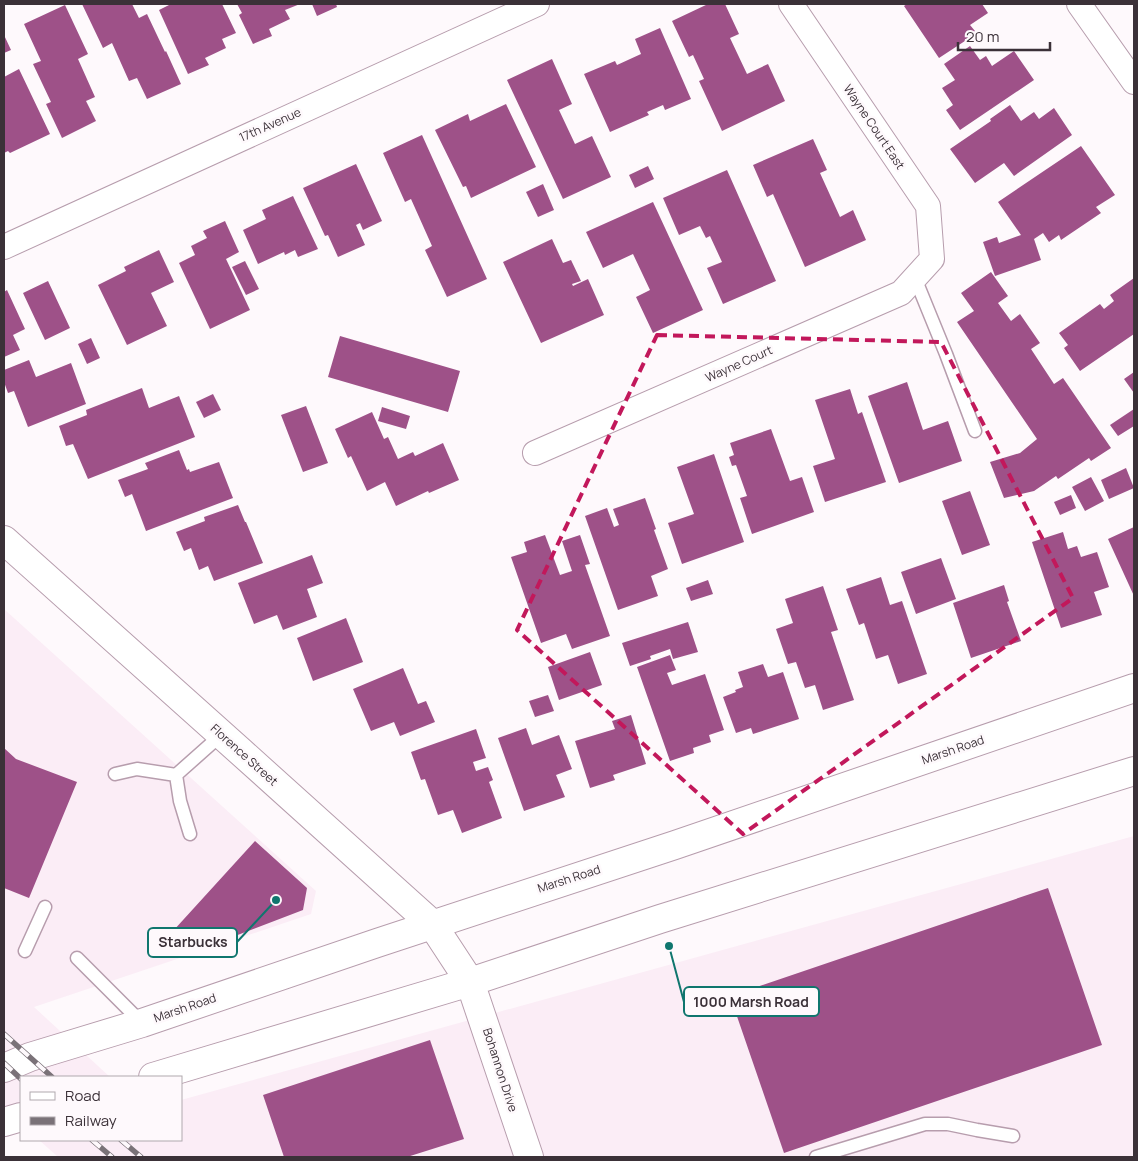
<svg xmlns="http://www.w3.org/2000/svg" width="1138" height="1161" font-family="Manrope,sans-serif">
<rect width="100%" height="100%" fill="#fef9fc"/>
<path fill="#fbedf6" d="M4,609L316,891L311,914L34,1007L110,1077H21V1124L4,1109Z
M1134,836V1157H58L39,1140H181V1100Z"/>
<path fill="#9e5188" d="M82,4H132L139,18L147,14L165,52L166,51L181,84L147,99L137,78L129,81L112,43L103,48Z
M171,4H222L236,33L222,39L226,48L205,58L209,65L188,74L159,10Z
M237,4H300L285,10L290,19L269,29L272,36L253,44L239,15L242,13Z
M312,4H336L337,7L317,16Z
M708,4H725L739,34L730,38L747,74L768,64L785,101L722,131L699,81L704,79L693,55L689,57L672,21Z
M907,4H982L988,13L970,25L975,31L970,34L971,37L939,58L904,6Z
M65,5L88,54L78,59L95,97L86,101L96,121L62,138L46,104L51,102L33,64L41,61L24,24Z
M660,28L691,99L665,110L663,105L647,112L649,115L610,132L584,74L615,61L617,65L641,54L635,39Z
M4,35L11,50L4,53Z
M970,46L980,60L986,56L992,66L1014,51L1034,80L960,130L946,110L953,105L942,88L955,80L944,64Z
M552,59L572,104L559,110L575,144L592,136L611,177L563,199L507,80Z
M19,69L50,134L10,153L8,151L4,153V77Z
M506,104L536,167L471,198L466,186L463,187L435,130L468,114L470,121Z
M1010,105L1021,121L1034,112L1039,119L1054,108L1072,135L1014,176L1004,163L975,183L950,149L991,121L990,119Z
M422,135L487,279L447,297L425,250L432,246L411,199L405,202L383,153Z
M813,139L827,170L820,173L840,217L853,210L866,240L805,267L773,194L767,197L753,165Z
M1081,146L1115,195L1096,207L1101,213L1061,240L1059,235L1049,242L1043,233L1034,239L1041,260L995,276L983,242L997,237L999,243L1021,235L998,202Z
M356,164L382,221L363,230L360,223L356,225L365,245L338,257L328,235L325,236L303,188Z
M648,166L654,179L635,188L629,175Z
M727,170L776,281L723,304L707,268L722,262L710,236L706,238L700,226L679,235L663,198Z
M543,184L554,210L538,217L526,192Z
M293,196L318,249L298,257L295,250L285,255L284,252L258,264L243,230L266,219L262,210Z
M653,202L703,310L653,333L636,297L650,290L633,254L603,268L586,232Z
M225,221L239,252L226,259L250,310L210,329L179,263L195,255L191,246L207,238L203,231Z
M552,239L563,263L571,260L581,281L572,284L573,286L588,279L604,315L541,343L503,262Z
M159,250L174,282L151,293L167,326L127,345L98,285L126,271L124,267Z
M245,261L259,289L246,295L232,267Z
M991,272L1008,296L998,303L1011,321L1020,314L1040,343L1031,349L1054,384L1063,378L1111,448L1091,461L1089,458L1058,479L1056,476L1034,491L1004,498L990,462L1020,453L1037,439L957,322L974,311L961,293Z
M1134,278V334L1080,371L1064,348L1068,345L1059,333L1100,304L1104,309L1114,301L1110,295Z
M48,281L70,328L45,340L23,293Z
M7,290L25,329L13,335L20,350L4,357V292Z
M340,336L460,371L448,412L328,377Z
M91,338L100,358L87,364L78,344Z
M29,360L36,377L71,363L86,404L28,427L14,391L8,393L4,382V370Z
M1134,372V393L1124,379Z
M907,382L923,430L948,421L962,461L899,483L868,396Z
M142,388L149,408L179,396L195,437L88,479L73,444L66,446L59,426L87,415L86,410Z
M850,389L858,414L862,412L886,482L825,502L813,466L835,459L815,400Z
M213,394L221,410L204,418L196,402Z
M306,406L328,463L303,472L281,415Z
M382,407L410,416L406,429L378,421Z
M1134,409V426L1118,436L1110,425Z
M372,412L384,439L388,437L398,459L413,452L415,456L443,443L459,480L429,493L428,491L396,506L385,482L367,491L351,456L348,458L335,429Z
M771,429L790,481L802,477L814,512L752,534L740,498L747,496L736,465L732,466L729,457L734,455L730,443Z
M179,450L187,470L189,469L190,472L219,462L233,498L146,531L132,494L125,497L118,480L148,469L145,463Z
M714,454L744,542L682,564L668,523L694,514L677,467Z
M1126,468L1134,488L1109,499L1101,480Z
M1091,477L1104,501L1085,511L1072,487Z
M970,491L990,545L962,555L942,501Z
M1071,495L1076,508L1060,515L1054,502Z
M645,498L656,529L654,530L668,569L651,576L658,596L618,610L585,516L607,508L614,527L619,525L613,509Z
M238,505L245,522H246L263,563L214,581L208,566L199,570L191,548L184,551L176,532L205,521L204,517Z
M1134,527V596L1108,539Z
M1063,532L1068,549L1077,546L1081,557L1097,552L1109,587L1094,592L1102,615L1061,628L1032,542Z
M545,535L560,575L572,571L562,541L580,535L590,564L585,565L610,636L572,649L566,634L541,643L511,557L527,552L524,542Z
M312,555L323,583L307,589L317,617L283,630L277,615L254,624L238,583Z
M941,558L956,599L916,614L901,572Z
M881,577L890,605L902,601L927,674L898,684L888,655L876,659L864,623L859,625L846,589Z
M708,580L713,594L691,601L686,588Z
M1004,585L1009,601L1007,602L1021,641L971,658L953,603Z
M823,586L838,630L831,632L854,700L823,710L815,685L805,688L796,662L788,664L776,629L793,623L785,599Z
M346,618L363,662L313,681L297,638Z
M688,622L698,652L673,659L670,649L650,656L651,659L630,666L622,643Z
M590,652L602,685L559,700L548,667Z
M670,655L676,670L667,673L672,685L705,674L724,730L709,735L711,742L693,748L694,753L670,761L637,667Z
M763,664L768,677L783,672L799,719L753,734L751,728L736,733L723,697L736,692L735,690L743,687L738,672Z
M403,668L418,704L426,701L435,722L400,736L394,722L371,731L353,689Z
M548,695L554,711L535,717L529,701Z
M631,715L646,764L613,775L615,780L590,788L575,741L615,729L612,721Z
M526,728L532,745L559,735L572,769L556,775L565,797L524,811L498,738Z
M476,729L486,758L473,762L476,771L488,767L493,780L489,782L502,818L462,833L453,810L438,815L425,779L421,780L411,752Z
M4,748L16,759L77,782L29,898L4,888Z
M255,841L307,888L303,910L180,957L163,942Z
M1048,888L1102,1045L784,1153L730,996Z
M430,1040L464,1139L407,1157H284L263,1095Z"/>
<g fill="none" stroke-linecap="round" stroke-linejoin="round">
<g stroke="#b79dad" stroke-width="15">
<path id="lane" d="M915,278L946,354L975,431
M115,774L137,769L176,775
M176,775L180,801L190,834
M176,775L221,735
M25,951L45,907
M77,958L142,1023
M816,1157L925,1124H948L977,1130L1013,1136"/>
</g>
<g stroke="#b79dad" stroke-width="26">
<path id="street" d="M1079,4L1134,82
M4,247L537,4
M535,453L901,293L932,259L928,206L791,4"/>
</g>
<g stroke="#b79dad" stroke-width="30">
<path id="secondary" d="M4,540L241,752L432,924L470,982L529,1157
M4,1068L30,1057L142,1023L377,943L675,845L1134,688
M153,1077L470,982L660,919L1134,771
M4,1122L21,1117"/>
</g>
<use href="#lane" stroke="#fff" stroke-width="12"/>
<use href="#street" stroke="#fff" stroke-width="24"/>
<use href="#secondary" stroke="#fff" stroke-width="28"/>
<g stroke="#7a7278" stroke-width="5.5">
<path id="rail" d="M4,1034L52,1077
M4,1063L21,1079
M92,1140L112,1157
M121,1140L141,1157"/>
</g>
<use href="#rail" stroke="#fef9fc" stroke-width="4" stroke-dasharray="11" stroke-linecap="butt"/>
</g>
<path fill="none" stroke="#c2185b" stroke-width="4" stroke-dasharray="10 6" stroke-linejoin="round" d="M657,335L941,342L1073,598L743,834L517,630Z"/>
<g text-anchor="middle" stroke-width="5" stroke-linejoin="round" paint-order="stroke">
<g font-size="12" fill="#3b3138" stroke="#fef9fc">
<text transform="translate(270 125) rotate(-24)" y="4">17th Avenue</text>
<text transform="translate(874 127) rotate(56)" y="4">Wayne Court East</text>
<text transform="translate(739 364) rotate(-24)" y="4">Wayne Court</text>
<text transform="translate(953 750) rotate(-19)" y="4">Marsh Road</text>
<text transform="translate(244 755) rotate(42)" y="4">Florence Street</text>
<text transform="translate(569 879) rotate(-18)" y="4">Marsh Road</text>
<text transform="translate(185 1008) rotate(-19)" y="4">Marsh Road</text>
<text transform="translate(500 1070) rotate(72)" y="4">Bohannon Drive</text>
</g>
</g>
<path fill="none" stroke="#0f766e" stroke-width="2" d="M276 900L237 942M669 946L684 1002"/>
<g fill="#0f766e" stroke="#fef9fc" stroke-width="2">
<circle cx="276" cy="900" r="5"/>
<circle cx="669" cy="946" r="5"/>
</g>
<g fill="#fef9fc" stroke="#0f766e" stroke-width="2">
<rect x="148" y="928" width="89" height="29" rx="5"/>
<rect x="684" y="987" width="135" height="29" rx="5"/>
</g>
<g font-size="14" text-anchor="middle" font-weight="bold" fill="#3b3138">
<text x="193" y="947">Starbucks</text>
<text x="751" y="1007">1000 Marsh Road</text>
</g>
<rect width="1138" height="1161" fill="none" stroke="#3b3138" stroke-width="10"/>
<rect x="20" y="1076" width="162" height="65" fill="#fef9fc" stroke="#b0a9ae"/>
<rect x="30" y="1092" width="25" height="8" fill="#ffffff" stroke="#b0a9ae"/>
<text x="65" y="1101" font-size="15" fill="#3b3138">Road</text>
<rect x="30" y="1117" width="25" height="8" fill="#7a7278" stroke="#b0a9ae"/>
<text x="65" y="1126" font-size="15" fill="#3b3138">Railway</text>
<path d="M958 42v8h92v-8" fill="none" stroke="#3b3138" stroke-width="2.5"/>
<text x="966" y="42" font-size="15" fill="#3b3138" stroke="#fef9fc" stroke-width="4" paint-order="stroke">20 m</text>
</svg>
